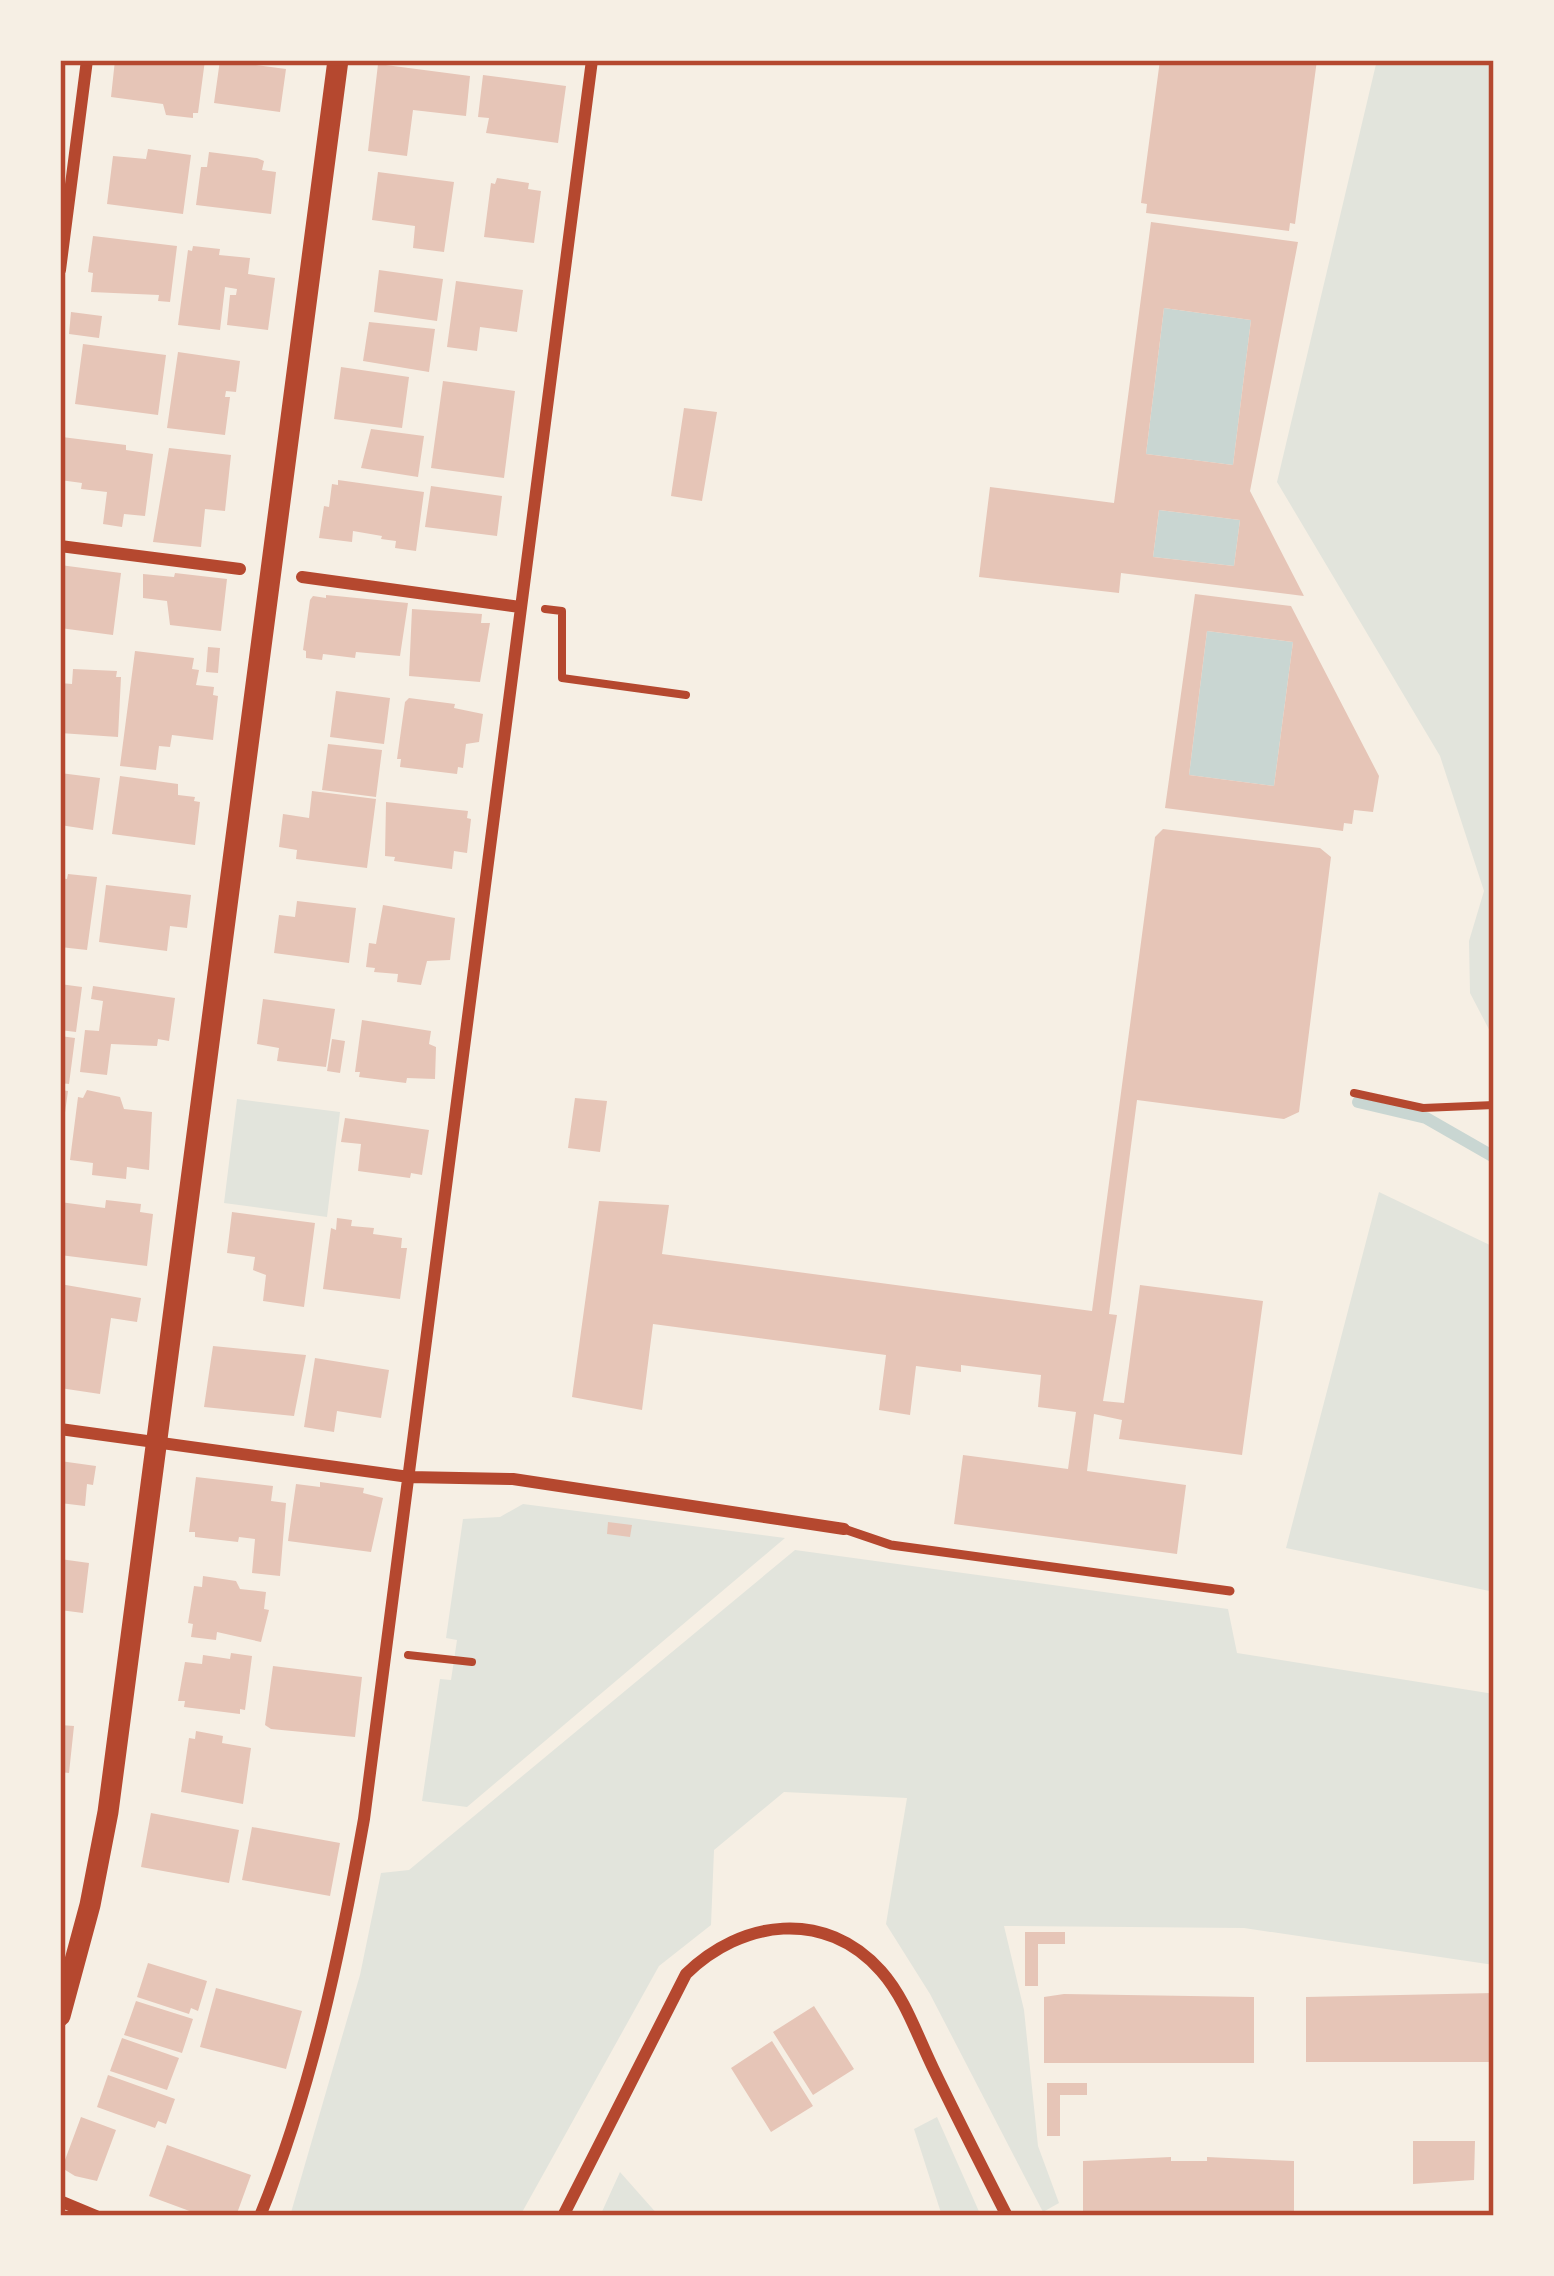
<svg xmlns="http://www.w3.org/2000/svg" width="1554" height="2276" font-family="'Golos Text',sans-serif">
<rect width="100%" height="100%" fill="#f6efe4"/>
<path fill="#e2e4dc" d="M1377,60H1494V1039L1470,993L1469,941L1484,891L1440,756L1277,482Z
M237,1099L340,1112L327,1217L224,1203Z
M1379,1192L1494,1247V1592L1286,1548Z
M523,1504L785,1538L467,1807L422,1801L440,1679L451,1680L457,1640L446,1638L463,1519L500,1517Z
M795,1550L1228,1609L1237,1653L1494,1694V1965L1244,1928L1004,1926L1024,2010L1038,2146L1059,2203L1043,2212L930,1994L886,1924L907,1798L784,1792L714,1850L711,1925L659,1966L520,2216H290L360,1975L381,1873L409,1870Z
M937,2117L981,2216H942L914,2129Z
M620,2172L659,2216H600Z"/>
<path fill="#c9d6d2" d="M1164,308L1251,320L1233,465L1146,454Z
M1159,510L1240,520L1234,566L1153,557Z
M1207,631L1293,642L1274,786L1189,775Z"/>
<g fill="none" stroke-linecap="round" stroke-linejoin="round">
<path stroke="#c9d6d2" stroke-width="12" d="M1358,1102L1426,1118L1494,1157"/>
</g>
<path fill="#e6c5b7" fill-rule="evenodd" d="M115,60H205L198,113H193V118L166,115L163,104L111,97Z
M220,60L286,69L280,112L214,103Z
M1160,60H1317L1295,224L1290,223L1289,231L1146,213L1147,204L1141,203Z
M378,64L470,76L466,116L413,110L407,156L368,151Z
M483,75L566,86L558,143L486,133L489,118L478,117Z
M148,149L191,155L183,214L107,204L113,156L146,159Z
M209,152L257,158L264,161L262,170L276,172L271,214L196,205L201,167H207Z
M378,172L454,182L444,252L413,248L415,226L372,220Z
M497,178L529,183L528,189L541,191L534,243L484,237L491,183L495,184Z
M1151,222L1298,242L1250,491L1304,596L1121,573L1119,593L979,577L990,487L1114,503ZM1164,308L1251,320L1233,465L1146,454ZM1159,510L1240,520L1234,566L1153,557Z
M93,236L177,246L170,302L158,301L159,295L91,292L93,273L88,272Z
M193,246L220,249L219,255L250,258L248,274L275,278L268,330L227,325L230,295H236L237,289L225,287L220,330L178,325L188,250L192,251Z
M379,270L443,279L437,321L374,312Z
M456,281L523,290L517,332L480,327L477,351L447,347Z
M71,312L102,316L99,338L69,334Z
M369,322L435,329L429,372L363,361Z
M83,344L166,355L158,415L75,404Z
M178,352L240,361L236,392L226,391L225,397H230L225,435L167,428Z
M341,367L409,377L402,428L334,419Z
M443,381L515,391L504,478L431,468Z
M684,408L717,412L702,501L671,496Z
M371,429L424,436L418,477L361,468Z
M62,437L126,445V450L153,454L145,516L124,514L122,527L103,524L107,492L81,489L82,483L60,480Z
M169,448L231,455L225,511L205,509L201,547L153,542Z
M338,480L424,492L416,551L395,548L396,541L381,539L382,536L353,531L352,542L319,538L324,506L329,507L332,484L338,485Z
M431,486L502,496L497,536L425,527Z
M60,565L121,573L113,635L60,628Z
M175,573L227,579L221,631L170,625L167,601L143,598V574L174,577Z
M1195,594L1291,606L1379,776L1373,812L1354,810L1352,824L1344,823L1343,831L1165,808ZM1207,631L1293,642L1274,786L1189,775Z
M326,595L408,603L400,656L356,652L355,658L323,654L322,660L306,658V651L303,650L310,600L313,596L326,598Z
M412,609L482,614L481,623H490L480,682L409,676Z
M208,647L220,648L218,673L206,672Z
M135,651L194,658L192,669L199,670L196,685L214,687L213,695L218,696L213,740L172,735L170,747L159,746L156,770L120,766Z
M73,669L117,671L116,677H121L118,737L60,733V683L72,684Z
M336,691L390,698L384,744L330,737Z
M409,698L455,704L454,708L483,714L479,742L466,744L463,768L458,767L457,774L400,767L401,759H397L405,702Z
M328,744L382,750L376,797L322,790Z
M60,773L100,778L93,830L60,825Z
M120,776L178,784V795L195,797L194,801L200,802L195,845L112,834Z
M312,791L376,799L367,868L296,859L297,850L279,847L283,814L309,818Z
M386,802L468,811L467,818L471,819L467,853L454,851L452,869L394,861L395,857L385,856Z
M1163,829L1320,848L1331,857L1299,1112L1284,1119L1137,1100L1109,1314L1117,1315L1103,1401L1124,1403L1140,1285L1263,1301L1242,1455L1119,1439L1122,1420L1094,1414L1087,1471L1186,1485L1177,1554L954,1524L963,1455L1068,1469L1076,1412L1038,1407L1041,1375L961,1365V1372L916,1366L910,1415L879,1410L886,1355L653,1324L642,1410L572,1397L599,1201L669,1205L662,1254L1092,1311L1155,837Z
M68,874L97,877L87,950L60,947V878L67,879Z
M106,885L191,895L187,928L170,926L167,951L99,942Z
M297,901L356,908L349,963L274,953L279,915L295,917Z
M383,905L455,918L450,960L427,961L421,985L397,982L398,974L374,972L375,968L366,967L369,943L376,944Z
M60,984L82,987L76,1032L60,1030Z
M93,986L175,998L169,1041L158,1039L157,1046L111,1044L107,1075L80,1072L85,1030L99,1031L103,1001L91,999Z
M263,999L335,1009L326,1067L277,1061L279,1048L257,1044Z
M362,1020L431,1031L429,1044L436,1047L435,1079L407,1078L406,1083L359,1077L360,1072H355Z
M60,1036L75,1038L69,1084L60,1083Z
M332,1039L345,1041L340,1073L327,1071Z
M60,1090L68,1091L63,1127H60Z
M87,1090L120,1097L124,1109L152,1112L149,1170L127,1167L126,1179L92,1175L93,1163L70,1160L78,1097L83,1098Z
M575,1098L607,1101L600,1152L568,1148Z
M345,1118L429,1130L422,1175L411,1173L410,1178L358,1171L361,1144L341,1142Z
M106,1200L141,1204L140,1212L153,1214L147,1266L60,1255V1202L105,1208Z
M232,1212L315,1223L304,1307L263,1301L266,1275L253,1270L255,1257L227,1253Z
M337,1218L352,1220L351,1226L374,1228L373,1234L402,1238L401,1248H407L400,1299L323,1289L331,1228L336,1230Z
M60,1284L141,1298L137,1322L111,1318L100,1394L60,1388Z
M213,1346L306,1355L294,1416L204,1407Z
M315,1358L389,1370L381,1418L337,1411L334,1432L304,1427Z
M60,1461L96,1466L93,1485L87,1484L85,1506L60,1503Z
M196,1477L273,1486L271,1501L286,1503L280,1576L252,1573L255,1539L239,1537L238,1542L195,1537V1532H189Z
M320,1482L364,1488L363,1493L383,1498L371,1552L288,1541L296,1484L320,1487Z
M608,1522L632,1525L630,1537L607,1534Z
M60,1559L89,1563L83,1613L60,1610Z
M203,1576L236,1581L240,1589L266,1592L264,1609L269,1610L261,1642L217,1632L216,1640L191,1637L193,1624L188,1623L194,1586L202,1587Z
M231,1653L252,1656L245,1710L240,1709V1714L184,1707L185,1701H178L185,1662L202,1664L203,1655L230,1659Z
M273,1666L362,1677L355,1737L271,1729L265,1725Z
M60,1725L74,1726L69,1773L60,1772Z
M196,1731L223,1736L222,1743L251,1748L243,1804L181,1792L189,1738L195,1739Z
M151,1813L239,1830L229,1883L141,1867Z
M252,1827L340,1843L330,1896L242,1880Z
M1025,1932H1065V1944H1038V1986H1025Z
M148,1963L207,1981L198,2011L191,2008L189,2014L137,1997Z
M216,1988L302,2011L286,2069L200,2047Z
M1494,1993V2062H1306V1997Z
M1064,1994L1254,1997V2063H1044V1997Z
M136,2001L193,2019L182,2053L124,2035Z
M814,2006L854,2069L813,2095L773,2032Z
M122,2038L179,2058L167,2090L110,2071Z
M772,2041L813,2106L771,2132L731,2068Z
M108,2075L175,2099L166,2124L158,2121L155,2128L97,2107Z
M1047,2083H1087V2095H1060V2136H1047Z
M81,2117L116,2130L97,2181L75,2176L62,2168Z
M1413,2141H1475L1474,2180L1413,2184Z
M167,2145L251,2175L236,2216H203L149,2196Z
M1171,2157V2161H1207V2157L1294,2161V2216H1083V2161Z"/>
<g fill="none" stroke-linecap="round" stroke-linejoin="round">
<path stroke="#b5482f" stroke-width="8" d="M545,609L562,611V678L686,695
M1354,1093L1423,1108L1494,1105
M408,1655L472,1662"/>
<path stroke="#b5482f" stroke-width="9" d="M844,1529L891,1545L1230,1591"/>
<path stroke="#b5482f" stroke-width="12" d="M60,270L87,60
M60,546L240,569
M302,577L520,607
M60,1429L409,1477L513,1479L844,1529
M60,2201L96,2216
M260,2216C312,2089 340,1954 364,1819L592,60
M563,2216L686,1974C741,1920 825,1908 881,1971C905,1998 917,2035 933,2068C957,2118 982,2167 1007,2216"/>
<path stroke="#b5482f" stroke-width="21" d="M60,2016L90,1905L108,1812L338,60"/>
</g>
<rect width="1554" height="2276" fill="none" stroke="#f6efe4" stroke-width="126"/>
<rect x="63" y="63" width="1428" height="2150" fill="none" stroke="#b5482f" stroke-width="4.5"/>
</svg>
